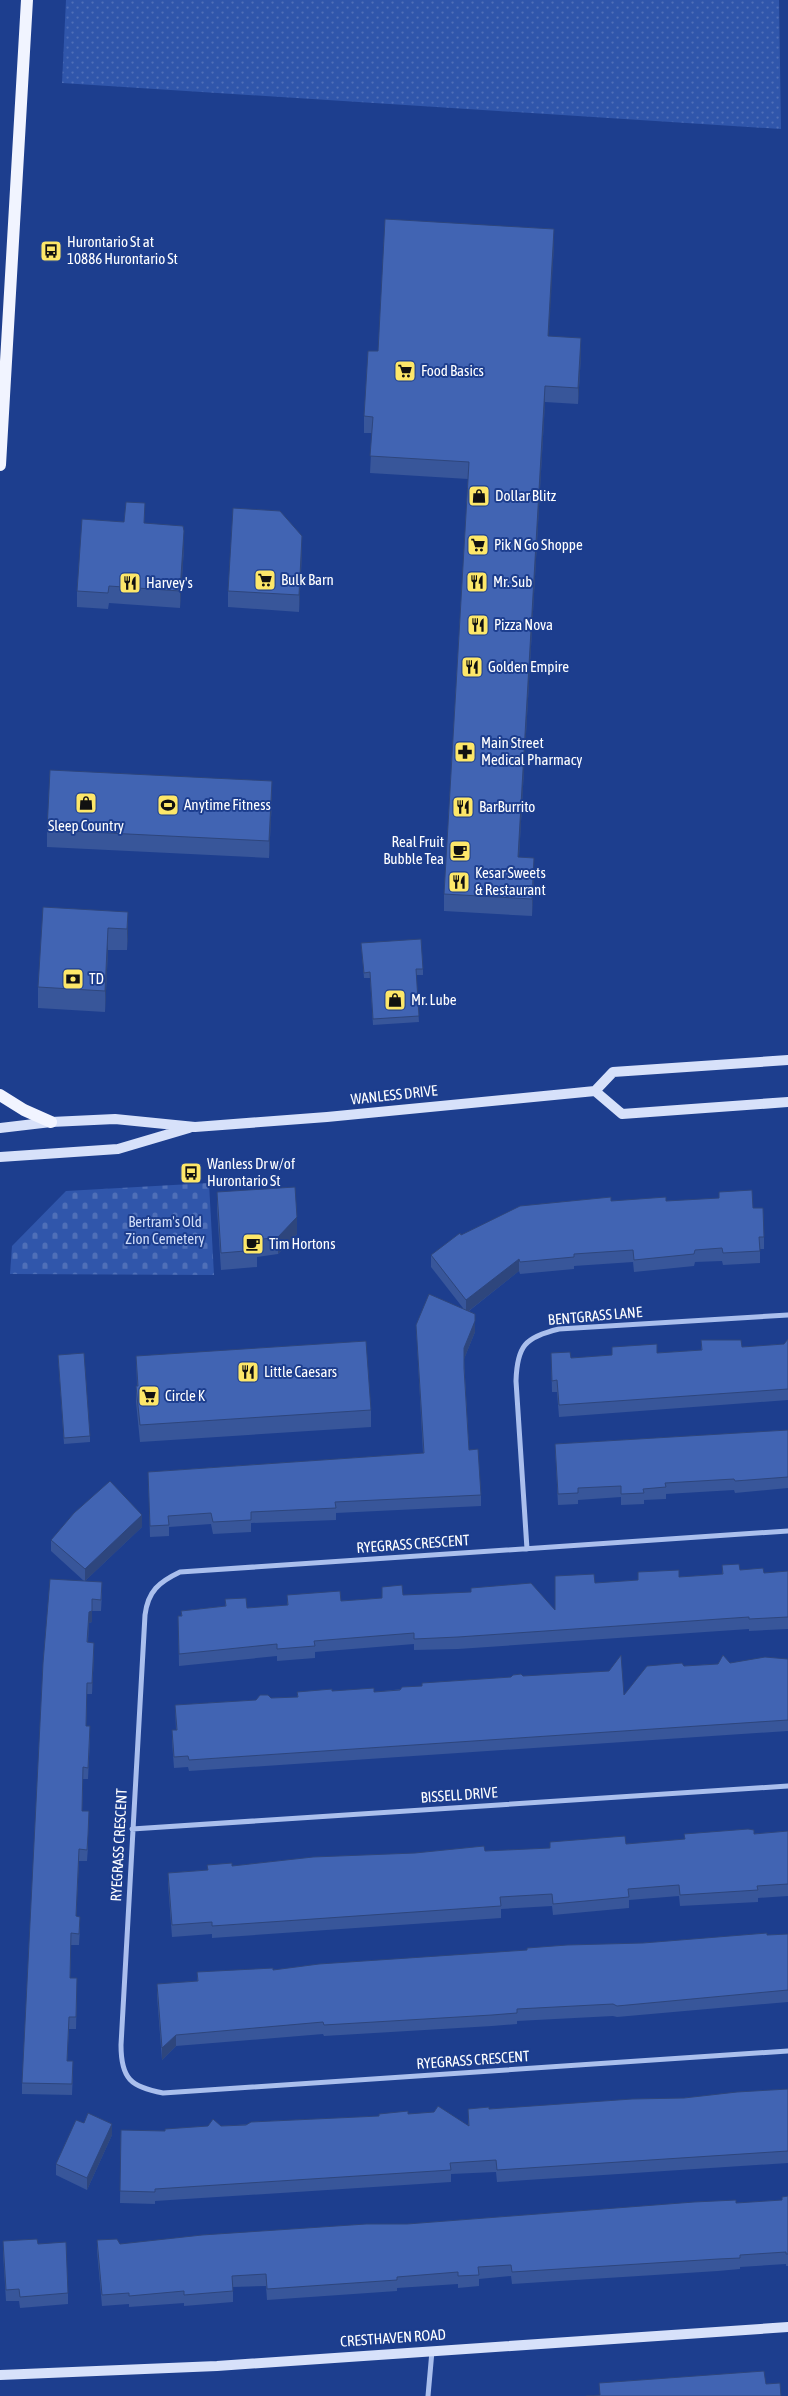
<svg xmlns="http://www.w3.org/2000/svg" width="788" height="2396" font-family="'Asap Condensed',sans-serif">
<defs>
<pattern id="grass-dots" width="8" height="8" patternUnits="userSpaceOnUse" patternTransform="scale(1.25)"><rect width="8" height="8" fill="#3056ab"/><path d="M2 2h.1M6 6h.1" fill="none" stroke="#4f6fb8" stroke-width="1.8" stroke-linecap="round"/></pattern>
<pattern id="cemetery-stones" width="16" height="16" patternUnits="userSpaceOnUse" patternTransform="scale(1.25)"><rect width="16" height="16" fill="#3056ab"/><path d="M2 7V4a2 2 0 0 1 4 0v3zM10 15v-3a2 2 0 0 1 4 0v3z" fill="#4f6fb8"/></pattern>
</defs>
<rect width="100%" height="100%" fill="#1d3e8e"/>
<path fill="url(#grass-dots)" d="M66,0H779L781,129L62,83Z"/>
<path fill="url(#cemetery-stones)" d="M209,1183L214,1275L10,1274L12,1246L66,1191Z"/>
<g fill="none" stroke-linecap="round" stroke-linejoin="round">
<path stroke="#aabfed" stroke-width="5" d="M788,1531L180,1572C159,1582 148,1591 145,1615L121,2045C121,2079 131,2087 163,2093L788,2051
M527,1549L516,1381C517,1346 525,1337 559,1329L788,1315
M132,1829L788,1786
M428,2396L432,2351"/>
<path stroke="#d7e1fa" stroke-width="10" d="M595,1091L622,1114L788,1102
M0,1128L51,1122L115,1119L195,1127L327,1117L595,1091L613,1072L788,1060
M0,1157L118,1149L189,1128
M0,2375L217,2366L788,2327"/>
<path stroke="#f1f4ff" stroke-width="12" d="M0,465L27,0
M0,1095L24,1110L51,1122"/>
</g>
<path fill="#38569a" d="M554,245L548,336L581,355L578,404L545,402L519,857L534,874L532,916L444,911V894L468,479L370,473L372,433H364V416L378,351Z
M145,523L184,548L180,608L109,603L108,609L77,607V591Z
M302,552L299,612L228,607V591Z
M272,798L269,858L47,847V830Z
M128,912V933L127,950H108L105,1012L38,1008V987Z
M361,943L423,969V975H416L419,1022L373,1025L370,978H364Z
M217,1192L297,1234L278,1254L257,1257V1267L221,1270L217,1209Z
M611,1201H666L753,1208L764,1237V1249H760V1263L723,1265L722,1261L695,1262L694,1266L634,1272L633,1262L574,1266V1269L520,1274L519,1271L469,1311L475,1332L464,1359L469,1450L481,1495V1506L336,1513V1520L251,1523V1532L213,1534L211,1524L169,1527V1536L150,1537L148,1472L423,1453L416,1325L463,1308L431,1267V1255L461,1235Z
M788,1339V1400L559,1417L557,1392H552L551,1353L571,1358L612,1355V1347L657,1353L701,1350V1340L742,1347L784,1344Z
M58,1355L90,1436V1442L64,1444Z
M136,1356L371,1410V1427L140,1442L136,1402V1386H137Z
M788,1430V1488L735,1493L734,1490L666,1494V1499L644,1500V1504L621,1505V1497L578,1500V1504L558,1505L555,1444Z
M142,1527L85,1581L102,1593L101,1611H92V1622L89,1623L88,1642L94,1654L92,1694H87L86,1726L90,1738L88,1779H83L82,1811L88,1847L87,1861H79L76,1916L80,1928L79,1945H71L70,1978L77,1990L76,2029H69L67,2061L73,2072L72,2095L22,2094V2083L84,1581L51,1551V1540Z
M722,1565L740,1570L764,1573L788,1571V1629L749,1631V1629L458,1649L414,1650V1644L315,1652V1658L277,1661V1656L179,1666L178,1616H181V1611L225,1606V1599L247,1608L287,1605V1595L341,1601L382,1598V1587L403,1595L555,1610L595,1583L638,1580V1572L679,1577L722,1574Z
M788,1662V1731L189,1771L188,1767L174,1768L172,1741V1730H176L175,1705L256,1700L271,1698L297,1697V1692L332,1691L374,1692L523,1676L624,1695L684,1666L730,1663Z
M788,1831V1896L758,1898V1902L680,1906L679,1896L629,1900V1908L553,1915L552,1906L501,1909V1918L212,1938V1934L172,1937L168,1884V1873L207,1870L232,1866L626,1844Z
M788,1934V2002L617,2017L613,2016L517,2021V2024L492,2026L324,2036L323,2034L176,2046L162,2060L157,1996V1984L197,1981V1972L273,1970L643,1943Z
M788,2089V2163L497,2182L496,2172L451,2174V2182L155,2201V2204L120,2203L121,2130L165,2131L221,2126L408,2114L468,2125V2109H489L684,2098Z
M84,2123L112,2135L87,2190L56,2175V2164Z
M788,2196V2266H786V2264L740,2267V2269L718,2271L512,2284L511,2276L479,2279V2286L458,2288V2284L397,2288V2291L267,2300L266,2286L233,2287V2302L184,2306V2303L129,2307V2304L102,2306L97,2251V2240L120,2244L407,2224L782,2200Z
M3,2241L38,2244L68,2293V2304L20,2308L19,2301H6L3,2253Z"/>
<path fill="#2e467d" d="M554,229V245L548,353V336Z
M581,338V355L578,404V388Z
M545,386V402L518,874V857Z
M184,531V548L180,608V591Z
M302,536V552L299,612V595Z
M272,781V798L269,858V841Z
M534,858V874L532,916V899Z
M128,912V933L127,950V929Z
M108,928V950L105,1012V991Z
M297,1217V1234L278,1254V1237Z
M519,1259V1271L466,1313V1300Z
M475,1321V1332L464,1359V1348Z
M142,1515V1527L85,1581V1569Z
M92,1599V1622L89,1623L87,1654L89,1612Z
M94,1643V1654L92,1694V1683Z
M79,1849V1861L76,1928V1916Z
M176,2035V2046L162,2060V2048Z
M112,2124V2135L87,2190V2178Z"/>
<path fill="#4164b3" stroke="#2e467d" d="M385,219L554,229L548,336L581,338L578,388L545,386L518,857L534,858L532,899L444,894L469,462L370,456L373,417L364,416L368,351H378Z
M126,502L145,503L144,523L183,526L184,531L180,591L109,586L108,593L77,591L82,519L124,522Z
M233,508L280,511L302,536L299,595L228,591Z
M50,770L272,781L269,841L47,830Z
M43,907L128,912L127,929L108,928L105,991L38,987Z
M421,939L423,969H416L419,1016L373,1019L370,972L364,973L361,943Z
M295,1187L297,1217L278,1237L256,1240L257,1250L221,1253L217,1192Z
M752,1190L753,1208H763L764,1237H759L760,1251L723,1253L722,1248L695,1250L694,1254L634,1260L633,1250L574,1254V1257L520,1262L519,1259L466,1300L431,1255L460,1233L461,1235L520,1206L611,1197V1201L666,1197V1201L719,1198V1192Z
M429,1294L475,1314V1321L464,1348V1368L469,1450L478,1449L481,1495L335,1502L336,1508L251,1512V1520L213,1522L211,1513L168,1516L169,1525L150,1526L148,1472L424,1453L416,1325Z
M788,1339V1389L559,1405L557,1380L552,1381L551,1353L570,1352L571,1358L612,1355V1347L657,1344V1353L702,1350L701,1340H741L742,1347L784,1344Z
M366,1341L371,1410L140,1425L136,1386H138L136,1356Z
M84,1353L90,1436L64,1438L58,1355Z
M788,1430V1477L735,1481L734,1479L665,1483L666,1487L643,1489L644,1493L621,1494V1486L578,1488V1493L558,1494L555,1444Z
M110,1481L142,1515L85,1569L51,1540L74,1513Z
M739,1564L740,1570L763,1568L764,1573L788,1571V1617L749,1619V1617L458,1637L414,1639V1633L314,1641L315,1646L277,1649V1644L179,1654L178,1616H182L181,1611L226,1606L225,1599L246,1598L247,1608L288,1605L287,1595L340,1591L341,1601L382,1598V1587L402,1585L403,1595L471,1592V1588L531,1583L555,1610V1576L594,1574L595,1583L638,1580V1572L679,1570V1577L723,1574L722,1565Z
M50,1579L102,1582L101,1600L92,1599V1611L89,1612L87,1642L94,1643L92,1683H87L86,1726H90L88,1768L83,1767L82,1811H89L88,1835L87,1850L79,1849L76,1916L80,1917L79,1934L71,1933L70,1978H77L76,2017H69L67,2061H73L72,2084L22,2083L43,1663Z
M621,1655L624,1695L647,1666L682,1663L684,1666L718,1664L723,1655L730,1663L765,1657L788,1659V1720L189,1760L188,1756L174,1757L172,1730H177L175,1705L256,1700L260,1695H268L271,1698L298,1697L297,1692L332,1689V1691L374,1688V1692L400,1690L402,1687L422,1686V1683L511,1677L513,1675L521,1674L523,1676L609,1671Z
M748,1829L754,1830V1834L788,1831V1884L757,1886L758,1890L680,1895L679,1885L628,1889L629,1897L553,1904L552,1894L500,1897L501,1906L212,1926V1922L172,1925L168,1873L208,1870L207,1865L232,1863V1866L313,1857L415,1853L484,1846L485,1851L550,1848V1842L625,1836L626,1844L685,1839L684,1834Z
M767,1933V1935L788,1934V1990L617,2006L613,2004L517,2009V2013L492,2015L324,2025L323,2022L176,2035L162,2048L157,1984L198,1981L197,1972L273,1968V1970L319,1964L527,1950V1948L567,1945L643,1943Z
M788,2089V2151L497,2170L496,2160L450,2163L451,2170L155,2189V2192L120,2191L121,2130L165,2131V2129L208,2126L213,2119L221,2126L246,2125L251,2122L379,2116V2114L408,2111V2114L434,2112L438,2106L469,2126L468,2109L489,2107V2109L632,2099L684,2098L737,2092Z
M88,2113L112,2124L87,2178L56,2164L76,2120L84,2123Z
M788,2196V2254H786V2252L740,2255V2258L718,2259L512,2272L511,2265L478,2267L479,2275L458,2276V2272L397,2277V2280L267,2289L266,2274L232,2276L233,2291L184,2295V2291L129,2296V2293L102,2295L97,2240L117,2239L120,2244L202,2235L366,2224H407L694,2202L736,2200V2203L782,2200V2197Z
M37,2239L38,2244L66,2242L68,2293L20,2297L19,2289L6,2290L3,2241Z
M764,2371L766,2384L780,2383L781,2396H586L600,2395L599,2383Z"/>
<defs>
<g id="bus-square" transform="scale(1.125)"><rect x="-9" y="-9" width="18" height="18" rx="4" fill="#fde769" stroke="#1d3e8e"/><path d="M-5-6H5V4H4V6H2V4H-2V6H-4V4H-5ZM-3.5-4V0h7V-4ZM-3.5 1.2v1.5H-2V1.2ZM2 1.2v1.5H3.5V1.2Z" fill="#111"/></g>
<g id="supermarket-square" transform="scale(1.125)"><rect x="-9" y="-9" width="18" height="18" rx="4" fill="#fde769" stroke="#1d3e8e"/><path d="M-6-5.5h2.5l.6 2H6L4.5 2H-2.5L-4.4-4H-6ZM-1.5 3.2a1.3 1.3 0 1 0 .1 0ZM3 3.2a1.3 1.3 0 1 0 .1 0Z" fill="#111"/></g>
<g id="shop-square" transform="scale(1.125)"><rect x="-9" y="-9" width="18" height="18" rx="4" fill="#fde769" stroke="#1d3e8e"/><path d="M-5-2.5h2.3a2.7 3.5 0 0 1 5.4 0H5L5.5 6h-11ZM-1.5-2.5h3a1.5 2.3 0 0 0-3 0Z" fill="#111"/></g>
<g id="restaurant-square" transform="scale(1.125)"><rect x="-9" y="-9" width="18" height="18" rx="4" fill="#fde769" stroke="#1d3e8e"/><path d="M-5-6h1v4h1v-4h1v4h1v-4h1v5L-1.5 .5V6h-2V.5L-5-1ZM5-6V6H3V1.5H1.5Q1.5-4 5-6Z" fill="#111"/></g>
<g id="pharmacy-square" transform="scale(1.125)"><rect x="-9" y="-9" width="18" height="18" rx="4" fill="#fde769" stroke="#1d3e8e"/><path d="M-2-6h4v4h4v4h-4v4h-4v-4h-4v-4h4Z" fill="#111"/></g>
<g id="stadium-square" transform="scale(1.125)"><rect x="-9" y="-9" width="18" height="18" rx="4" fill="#fde769" stroke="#1d3e8e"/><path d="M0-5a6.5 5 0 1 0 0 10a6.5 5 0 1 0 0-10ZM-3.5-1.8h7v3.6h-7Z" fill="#111"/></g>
<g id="cafe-square" transform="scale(1.125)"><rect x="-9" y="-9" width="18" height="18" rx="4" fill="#fde769" stroke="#1d3e8e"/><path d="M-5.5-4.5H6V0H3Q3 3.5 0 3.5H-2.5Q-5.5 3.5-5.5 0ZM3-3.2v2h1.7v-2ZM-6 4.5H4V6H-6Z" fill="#111"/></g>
<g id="bank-square" transform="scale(1.125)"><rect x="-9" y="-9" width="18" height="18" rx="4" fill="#fde769" stroke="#1d3e8e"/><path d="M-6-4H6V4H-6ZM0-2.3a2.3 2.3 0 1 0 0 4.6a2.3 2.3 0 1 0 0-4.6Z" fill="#111"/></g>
</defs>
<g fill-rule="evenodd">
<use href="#bus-square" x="51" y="251"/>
<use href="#supermarket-square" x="405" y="371"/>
<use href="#shop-square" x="479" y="496"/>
<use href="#supermarket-square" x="478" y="545"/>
<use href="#supermarket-square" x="265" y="580"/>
<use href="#restaurant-square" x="477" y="582"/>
<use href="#restaurant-square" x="130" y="583"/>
<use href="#restaurant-square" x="478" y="625"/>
<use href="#restaurant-square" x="472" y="667"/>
<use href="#pharmacy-square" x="465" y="752"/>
<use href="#shop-square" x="86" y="803"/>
<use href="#stadium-square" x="168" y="805"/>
<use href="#restaurant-square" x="463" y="807"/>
<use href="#cafe-square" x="460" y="851"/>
<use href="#restaurant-square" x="459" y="882"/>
<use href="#bank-square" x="73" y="979"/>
<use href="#shop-square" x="395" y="1000"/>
<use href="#bus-square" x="191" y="1173"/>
<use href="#cafe-square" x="253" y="1244"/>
<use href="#restaurant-square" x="248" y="1372"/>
<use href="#supermarket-square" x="149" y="1396"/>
</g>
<g text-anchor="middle" stroke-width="4" stroke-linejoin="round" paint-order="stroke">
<g font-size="15" fill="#fff" stroke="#1d3e8e" text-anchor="start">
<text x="67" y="247">Hurontario St at<tspan x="67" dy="17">10886 Hurontario St</tspan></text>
<text x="421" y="376">Food Basics</text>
<text x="495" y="501">Dollar Blitz</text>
<text x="494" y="550">Pik N Go Shoppe</text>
<text x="281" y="585">Bulk Barn</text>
<text x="493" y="587">Mr. Sub</text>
<text x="146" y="588">Harvey's</text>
<text x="494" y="630">Pizza Nova</text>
<text x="488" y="672">Golden Empire</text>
<text x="481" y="748">Main Street<tspan x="481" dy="17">Medical Pharmacy</tspan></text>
<text x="184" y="810">Anytime Fitness</text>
<text x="479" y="812">BarBurrito</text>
<text x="86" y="831" text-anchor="middle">Sleep Country</text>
<text x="444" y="847" text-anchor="end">Real Fruit<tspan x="444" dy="17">Bubble Tea</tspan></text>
<text x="475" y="878">Kesar Sweets<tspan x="475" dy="17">&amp; Restaurant</tspan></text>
<text x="89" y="984">TD</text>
<text x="411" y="1005">Mr. Lube</text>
<text x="207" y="1169">Wanless Dr w/of<tspan x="207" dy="17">Hurontario St</tspan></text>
<text x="269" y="1249">Tim Hortons</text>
<text x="264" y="1377">Little Caesars</text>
<text x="165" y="1401">Circle K</text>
</g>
<g font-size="15" fill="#fff" stroke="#1d3e8e">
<text transform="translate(394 1095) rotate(-6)" y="5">WANLESS DRIVE</text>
<text transform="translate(595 1316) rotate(-5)" y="5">BENTGRASS LANE</text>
<text transform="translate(413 1544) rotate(-4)" y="5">RYEGRASS CRESCENT</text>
<text transform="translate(459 1795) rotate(-4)" y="5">BISSELL DRIVE</text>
<text transform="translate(119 1845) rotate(-87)" y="5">RYEGRASS CRESCENT</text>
<text transform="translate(473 2060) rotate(-4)" y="5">RYEGRASS CRESCENT</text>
<text transform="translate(393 2338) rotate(-4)" y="5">CRESTHAVEN ROAD</text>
</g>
<g font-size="15" fill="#d0ddf9" stroke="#1d3e8e">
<text x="165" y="1227">Bertram's Old<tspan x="165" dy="17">Zion Cemetery</tspan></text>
</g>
</g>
</svg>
